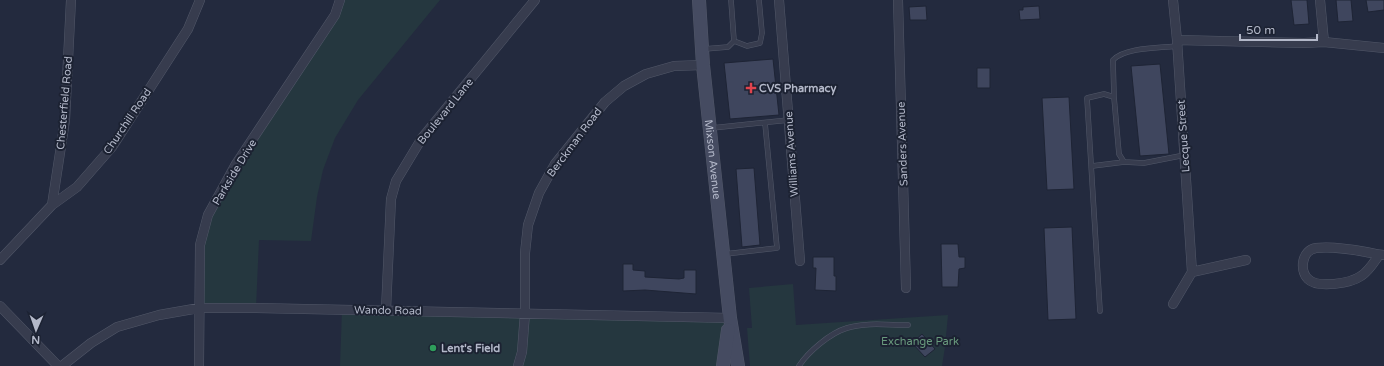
<svg xmlns="http://www.w3.org/2000/svg" width="1384" height="366" font-family="'Varela Round',sans-serif">
<rect width="100%" height="100%" fill="#232a3e"/>
<path fill="#25373f" d="M340,0H440L358,100L335,138L323,170L317,197L311,241L259,240L256,308H199L200,245L208,215Z
M793,284L796,325L948,315L945,347L942,366H750L747,328H752L749,288Z
M342,309L730,318L723,366H340Z"/>
<path fill="#3f465e" stroke="#1e2435" d="M1291,0H1307L1309,24L1294,25Z
M1336,0H1351L1353,21L1338,22Z
M1366,0H1384V10L1368,12Z
M926,6L927,20H910L909,7Z
M1039,6L1040,19L1020,20L1019,10H1023V7Z
M773,59L779,115L730,119L724,63Z
M1160,64L1169,154L1140,156L1131,66Z
M977,68H990V88H977Z
M1069,97L1074,189L1047,190L1042,98Z
M754,168L760,245L742,247L736,169Z
M1072,227L1076,319L1048,320L1044,228Z
M941,244H958L959,257H965V268L959,269L958,287H942Z
M813,257H834V276H836V291L815,290L816,268H813Z
M623,264H633V270L645,271V277L679,279L684,278V270H696V294L645,290L623,291Z
M922,334L935,349L925,357L912,343Z"/>
<g fill="none" stroke-linecap="round" stroke-linejoin="round">
<g stroke="#525869" stroke-width="5.5">
<path id="lane" d="M734,41L747,46L760,43L762,33L759,0
M704,49L728,47L734,41L731,0
M1114,97L1113,60C1125,47 1160,48 1178,46
M712,128L789,120
M1092,166L1124,162
M725,254L777,248L765,123
M1100,311L1087,98L1104,94L1114,97L1119,154L1124,162L1144,163L1185,155
M799,366C808,352 830,333 847,328C866,322 888,325 908,325"/>
</g>
<g stroke="#525869" stroke-width="10">
<path id="street" d="M779,0L800,261
M898,0L906,288
M1173,0L1177,40L1192,272
M1320,0L1324,42
M1177,40L1304,43L1324,42L1384,48
M52,205L65,120L71,0
M1379,255C1374,262 1369,271 1361,276C1351,283 1318,289 1308,279C1299,270 1302,250 1316,248C1332,246 1350,249 1366,252C1372,253 1378,255 1384,255
M0,260L52,205L77,187L112,147L188,29L200,0
M1173,304L1192,272L1246,260
M0,306L58,366
M386,310L391,199L396,181L422,138L535,0
M62,366L91,343L117,327L159,315L199,308H256L730,318
M199,366L200,245L208,215L236,164L335,15L340,0
M518,366L522,352L525,313V253L528,225L539,193L555,164L605,102L624,86L646,74L674,66L703,65"/>
</g>
<g stroke="#525869" stroke-width="14">
<g id="secondary">
<path id="s1" d="M699,0L703,65L730,318L738,366"/>
<path d="M723,366L728,330"/>
</g>
</g>
<use href="#lane" stroke="#373c4e" stroke-width="4.5"/>
<use href="#street" stroke="#373c4e" stroke-width="9"/>
<use href="#secondary" stroke="#454b61" stroke-width="13"/>
</g>
<path fill="#e0444e" stroke="#1c2232" stroke-width="1.5" d="M749 82h4v4h4v4h-4v4h-4v-4h-4v-4h4z"/>
<circle fill="#2e9e5b" stroke="#1c2232" stroke-width="1.5" cx="433" cy="348" r="4"/>
<g text-anchor="middle" stroke-width="4" stroke-linejoin="round" paint-order="stroke">
<g font-size="11" font-weight="bold" fill="#b3b8c9" stroke="#1c2232" text-anchor="start">
<text x="759" y="92">CVS Pharmacy</text>
<text x="441" y="352">Lent's Field</text>
</g>
<g font-size="11" fill="#b3b8c9" stroke="#1c2232">
<text transform="translate(64 103) rotate(-85)" y="4">Chesterfield Road</text>
<text transform="translate(445 111) rotate(-51)" y="4">Boulevard Lane</text>
<text transform="translate(127 121) rotate(-56)" y="4">Churchill Road</text>
<text transform="translate(1183 136) rotate(-94)" y="4">Lecque Street</text>
<text transform="translate(574 142) rotate(-53)" y="4">Berckman Road</text>
<text transform="translate(902 144) rotate(-92)" y="4">Sanders Avenue</text>
<text transform="translate(791 154) rotate(-94)" y="4">Williams Avenue</text>
<text dy="4" stroke="none"><textPath href="#s1" startOffset="160">Mixson Avenue</textPath></text>
<text transform="translate(234 172) rotate(-59)" y="4">Parkside Drive</text>
<text transform="translate(388 310) rotate(1)" y="4">Wando Road</text>
</g>
<g font-size="11" fill="#699a7d" stroke="#1c2232">
<text x="920" y="345">Exchange Park</text>
</g>
</g>
<g transform="translate(36 330) rotate(182)" stroke="#1c2232" stroke-width="3" paint-order="stroke">
<path d="M0-3L7 15L0 10L-7 15Z" fill="#b3b8c9"/>
<text y="-6" font-size="11" font-weight="bold" text-anchor="middle" fill="#b3b8c9">N</text>
</g>
<path d="M1240 34v6h77v-6" fill="none" stroke="#b3b8c9" stroke-width="2"/>
<text x="1246" y="34" font-size="12" fill="#b3b8c9" stroke="#1c2232" stroke-width="3" paint-order="stroke">50 m</text>
</svg>
